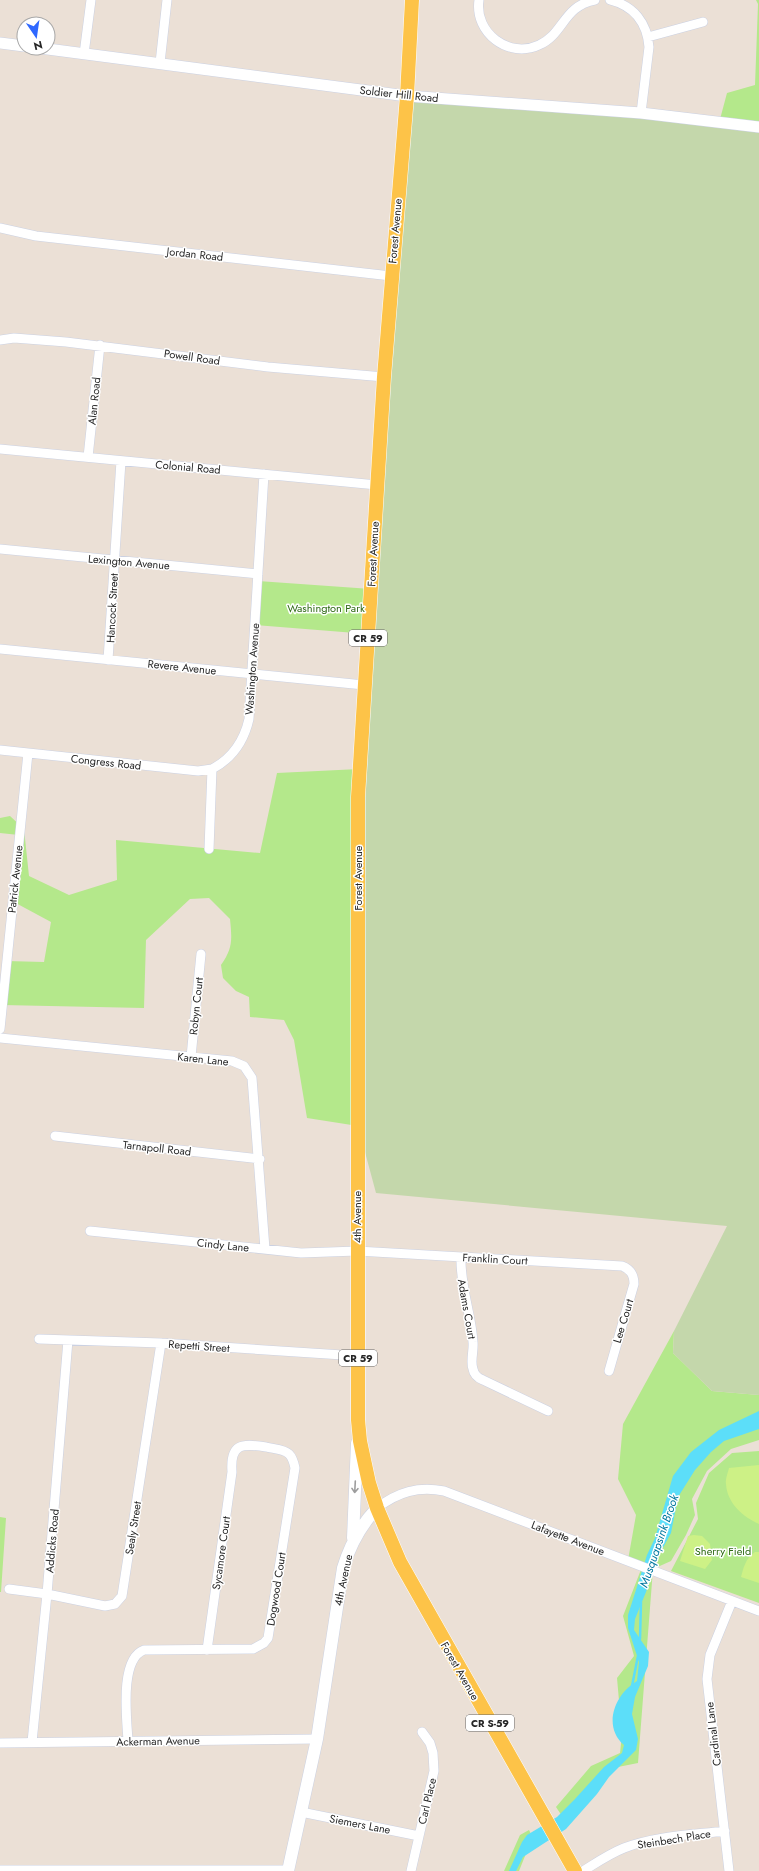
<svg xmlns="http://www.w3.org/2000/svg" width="759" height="1871" font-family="Jost,sans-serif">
<rect width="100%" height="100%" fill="#ebe0d6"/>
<path fill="#b4e88b" d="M756,0H759V127L719,123L727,93L755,85L758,4Z
M258,581L371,589L368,634L255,625Z
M359,769L358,1126L307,1118L294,1040L284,1020L250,1017L249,997L236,991L223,978L221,965C233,948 232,940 230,919L209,898L190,899L146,940L144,1008L2,1005L6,961L44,962L51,922L12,901L19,835L0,833V818L10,816L24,829L29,876L69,895L117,880L116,840L260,853L277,773Z
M674,1331L673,1353L712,1391L759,1395V1440L731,1449L707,1471L692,1499L695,1515L686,1535L671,1561L653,1569L638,1763L613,1768L562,1816L556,1807L591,1766L620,1753L622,1735L617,1678L634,1656L623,1616L642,1567L628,1560L636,1515L618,1479L623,1424Z
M759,1451V1603L671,1571L698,1519L696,1503L709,1473L732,1453Z
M0,1517L6,1518L1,1592H0Z
M529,1830L534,1840L531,1841L519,1871H504L520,1835Z"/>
<path fill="#c4d7ab" d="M407,96L759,127V1395L712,1391L673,1353L674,1331L727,1226L376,1193L358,1126V797Z"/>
<path fill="#cdf186" d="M759,1465V1524C743,1517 727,1503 726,1484C725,1479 728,1473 729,1468Z
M694,1535L702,1536L710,1544L712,1560L705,1569L680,1561L688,1536Z
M755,1552H759V1583L741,1577C744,1567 745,1559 755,1552Z"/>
<path fill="#5cdef9" d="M759,1411V1429L724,1441L711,1452L695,1470L678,1497L671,1533L659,1555L646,1592L635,1619L634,1630L649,1652L648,1666L635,1697L632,1714L638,1739L636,1750L609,1777L597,1794L566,1829L523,1857L516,1871H509L522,1842L527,1835L557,1817L575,1799L604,1767L622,1753L624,1745C602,1726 615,1694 637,1681L639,1662L628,1628V1615L647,1555L655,1538L673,1476L691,1452L719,1430Z"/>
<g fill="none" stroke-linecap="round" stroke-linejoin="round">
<path stroke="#5cdef9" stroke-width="2.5" d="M640,1639L641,1602
M632,1686L638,1656"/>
<g stroke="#cbd1e2" stroke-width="10">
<path id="minor" d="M479,0C474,33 509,59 539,45C564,34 563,6 595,0
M610,0C634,6 647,23 649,47L641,113
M648,37L703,22
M84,54L91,0
M160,63L167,0
M0,228L36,236L391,276
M0,340L14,338L66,342L268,367L384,377
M0,449L377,485
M88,457L100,345
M0,549L258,574
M0,649L364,685
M108,660L121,461
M0,750L198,771L212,769
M209,849L212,769C233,758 244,741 249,719L264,474
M0,1029L28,753
M0,1038L232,1061L244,1066L252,1078L265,1249
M191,1057L201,954
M55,1136L260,1159
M90,1231L301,1253L357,1251L622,1266C630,1269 634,1274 634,1284L609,1371
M461,1257C460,1286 471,1313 473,1342C474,1351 470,1361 473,1369C474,1375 478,1378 483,1380L548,1411
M39,1339L161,1343L358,1356
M377,1508C398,1492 418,1486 444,1491L759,1611
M9,1589L47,1594L105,1606L115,1604L122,1596L161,1343
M128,1741C127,1720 119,1659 144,1650L253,1649L264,1643L268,1638L295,1468C294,1463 293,1458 289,1454C284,1449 274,1449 266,1447C241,1443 230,1444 232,1472L207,1650
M32,1742L47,1594L68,1340
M0,1743L317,1739
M301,1812L419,1836
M0,1870H288
M411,1871L434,1771L433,1753L430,1743L422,1732
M583,1871C596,1863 609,1854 624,1848C655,1836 691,1835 725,1831
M729,1871L707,1679L710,1655L732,1601"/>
</g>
<g stroke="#cbd1e2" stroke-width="12">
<path id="tertiary" d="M0,43L24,46
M40,48L407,96L641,113L759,127"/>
</g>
<g stroke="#cbd1e2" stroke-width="13">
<path id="secondary" d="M353,1538L357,1443
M288,1871L317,1739L343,1568C350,1545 360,1526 377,1508"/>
</g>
<g stroke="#fff" stroke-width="15">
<path id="primary" d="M412,0L407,96L384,377L358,797V1420L360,1441L369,1483L377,1508L400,1562L575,1871"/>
</g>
<use href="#minor" stroke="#fff" stroke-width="9"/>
<use href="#tertiary" stroke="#fff" stroke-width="11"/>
<use href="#secondary" stroke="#fff" stroke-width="12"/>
<use href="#primary" stroke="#fdc348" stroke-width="14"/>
</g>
<defs><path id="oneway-shaft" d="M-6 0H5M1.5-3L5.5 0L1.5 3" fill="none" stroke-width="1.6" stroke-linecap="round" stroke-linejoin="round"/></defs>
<use stroke="#9d9d9d" href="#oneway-shaft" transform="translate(355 1487) rotate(93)"/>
<g text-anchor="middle" stroke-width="3" stroke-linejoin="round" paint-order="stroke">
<g fill="#fff" stroke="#676767" stroke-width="1">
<rect x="349" y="630" width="38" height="16" rx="3"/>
<rect x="339" y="1350" width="38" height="16" rx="3"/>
<rect x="466" y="1715" width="48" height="16" rx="3"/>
</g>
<g font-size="10" font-weight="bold" fill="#262626">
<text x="368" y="642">CR 59</text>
<text x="358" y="1362">CR 59</text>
<text x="490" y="1727">CR S-59</text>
</g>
<g font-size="11" fill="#262626" stroke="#fff">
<text transform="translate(399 94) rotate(6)" y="4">Soldier Hill Road</text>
<text transform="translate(395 231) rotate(-85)" y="4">Forest Avenue</text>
<text transform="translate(195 254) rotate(6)" y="4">Jordan Road</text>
<text transform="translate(192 357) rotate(8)" y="4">Powell Road</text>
<text transform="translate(94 401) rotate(-84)" y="4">Alan Road</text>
<text transform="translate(188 467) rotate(5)" y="4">Colonial Road</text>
<text transform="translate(373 554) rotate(-87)" y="4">Forest Avenue</text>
<text transform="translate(129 562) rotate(5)" y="4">Lexington Avenue</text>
<text transform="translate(112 608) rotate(-87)" y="4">Hancock Street</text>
<text transform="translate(182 667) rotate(6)" y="4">Revere Avenue</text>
<text transform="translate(252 669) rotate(-86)" y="4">Washington Avenue</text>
<text transform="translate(106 762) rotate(6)" y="4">Congress Road</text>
<text transform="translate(358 878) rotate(-90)" y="4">Forest Avenue</text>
<text transform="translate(15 879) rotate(-84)" y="4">Patrick Avenue</text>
<text transform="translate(196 1006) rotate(-84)" y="4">Robyn Court</text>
<text transform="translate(203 1059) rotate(6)" y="4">Karen Lane</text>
<text transform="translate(157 1148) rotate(6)" y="4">Tarnapoll Road</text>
<text transform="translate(357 1217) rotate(-90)" y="4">4th Avenue</text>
<text transform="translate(223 1245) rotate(6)" y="4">Cindy Lane</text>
<text transform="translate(495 1259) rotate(3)" y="4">Franklin Court</text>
<text transform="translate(467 1309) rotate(80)" y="4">Adams Court</text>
<text transform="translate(623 1321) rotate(-73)" y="4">Lee Court</text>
<text transform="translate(199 1346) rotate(4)" y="4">Repetti Street</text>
<text transform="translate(133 1528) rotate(-81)" y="4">Sealy Street</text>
<text transform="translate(568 1538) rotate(21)" y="4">Lafayette Avenue</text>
<text transform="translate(52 1541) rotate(-85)" y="4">Addicks Road</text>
<text transform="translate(221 1553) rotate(-82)" y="4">Sycamore Court</text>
<text transform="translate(343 1580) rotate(-78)" y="4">4th Avenue</text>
<text transform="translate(276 1589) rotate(-81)" y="4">Dogwood Court</text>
<text transform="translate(460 1671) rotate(60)" y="4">Forest Avenue</text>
<text transform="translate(713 1734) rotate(-97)" y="4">Cardinal Lane</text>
<text transform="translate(158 1741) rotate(-1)" y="4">Ackerman Avenue</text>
<text transform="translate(427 1801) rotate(-77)" y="4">Carl Place</text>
<text transform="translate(360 1824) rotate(11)" y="4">Siemers Lane</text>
<text transform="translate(674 1839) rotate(-9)" y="4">Steinbech Place</text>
</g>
<g font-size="11" fill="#2c6812" stroke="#fff">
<text x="326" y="612">Washington Park</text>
<text x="723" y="1555">Sherry Field</text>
</g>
<g font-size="12" font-style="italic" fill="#0178a0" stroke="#fff">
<text transform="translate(659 1541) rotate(-71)" y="4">Musquapsink Brook</text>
</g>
</g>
<g transform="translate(36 36) rotate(167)"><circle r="19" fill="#ffffff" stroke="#a8a8a8"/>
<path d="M0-3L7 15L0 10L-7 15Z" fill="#2f68ff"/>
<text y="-6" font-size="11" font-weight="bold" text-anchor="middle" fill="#262626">N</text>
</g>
</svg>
